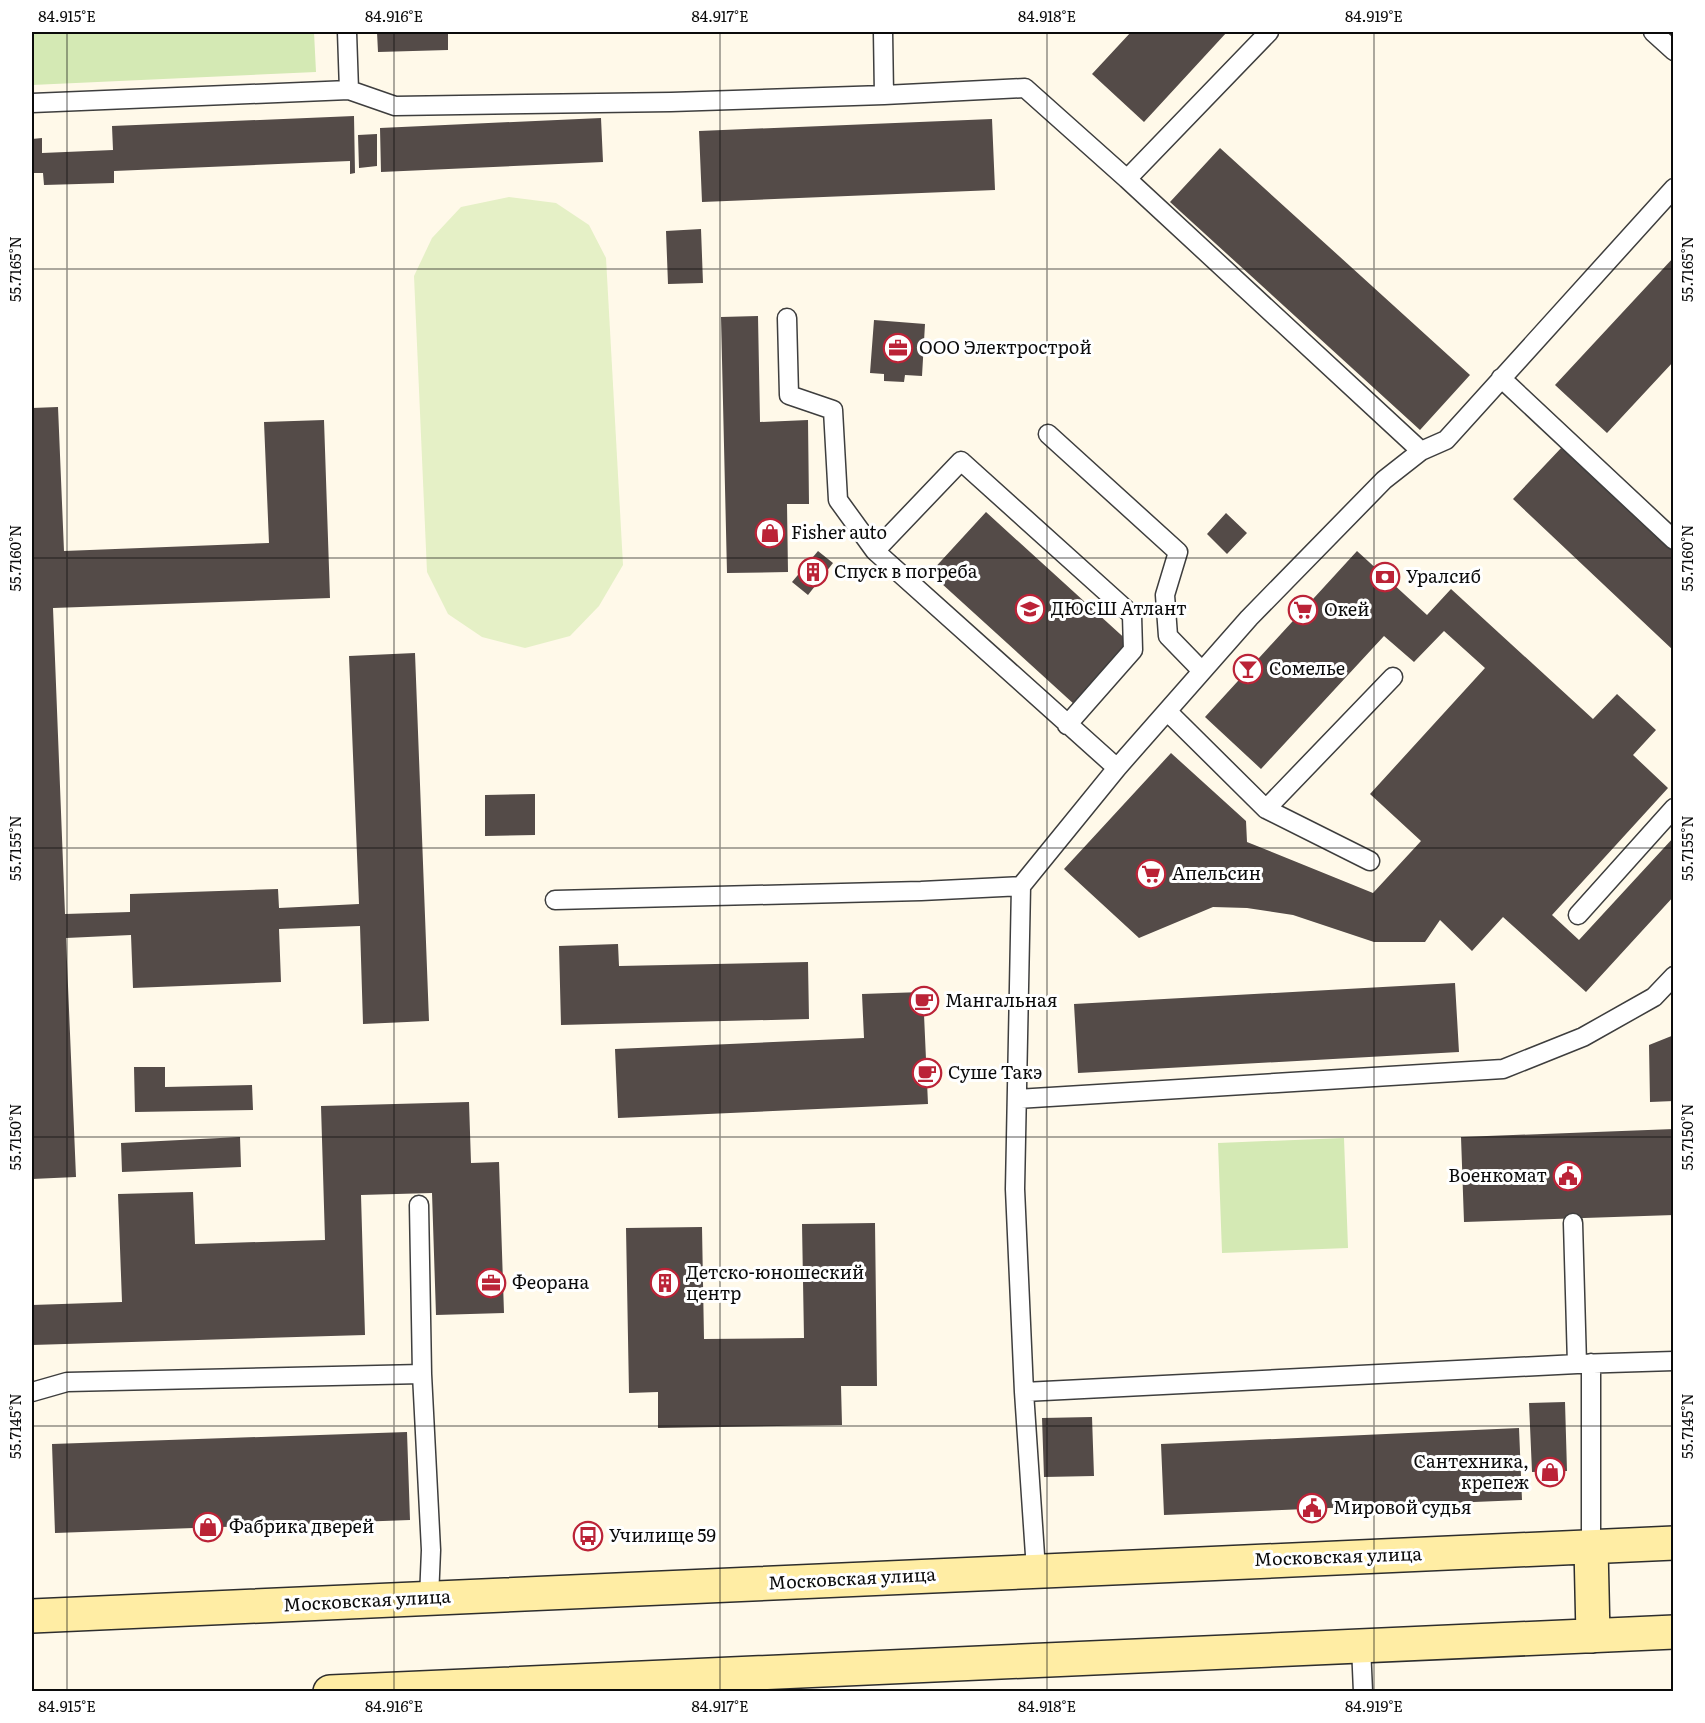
<svg xmlns="http://www.w3.org/2000/svg" width="1705" height="1723" font-family="Literata,serif">
<rect width="100%" height="100%" fill="#fff9e9"/>
<path fill="#d4e9b4" d="M32,32H314L316,72L32,85Z
M1344,1138L1348,1248L1222,1253L1218,1143Z"/>
<path fill="#e5f0c6" d="M509,197L556,203L589,225L606,258L623,565L599,606L570,636L525,648L482,637L448,614L427,572L414,276L432,238L461,207Z"/>
<path fill="#544b48" d="M377,32H448V50L378,52Z
M1131,32H1227L1144,122L1092,74Z
M354,116L355,173L350,174V161L114,171V183L44,185L43,173H32V139L42,138V153L113,150L112,126Z
M601,118L603,162L381,172L380,128Z
M992,119L995,190L702,202L699,131Z
M377,134V166L359,168L358,135Z
M1220,148L1470,375L1420,430L1170,202Z
M701,229L703,283L668,284L666,231Z
M1674,257V361L1607,433L1555,385Z
M758,316L760,422L808,420L809,504H787L788,572L727,573L721,317Z
M874,320L925,324L922,376L905,375L904,382L884,381V374L870,373Z
M58,407L64,551L269,543L264,422L324,420L330,598L53,608L65,914L130,912V894L278,889L279,908L359,904L349,656L415,653L429,1021L363,1024L360,926L279,929L281,982L133,988L131,935L66,938L76,1177L32,1179V408Z
M1563,446L1674,550V651L1513,499Z
M986,512L1131,644L1075,705L930,573Z
M1226,513L1247,533L1227,554L1207,534Z
M818,551L833,563L808,595L792,582Z
M1357,551L1427,615L1451,589L1593,719L1617,694L1656,730L1633,755L1668,788L1552,915L1579,940L1674,837V896L1586,992L1503,917L1472,951L1440,920L1425,942H1374L1293,915L1247,908L1213,907L1139,938L1064,869L1171,753L1246,821L1247,842L1373,893L1421,841L1370,794L1485,668L1444,631L1414,662L1384,636L1261,769L1205,717Z
M535,794V835L485,836V795Z
M618,944L619,966L808,962L809,1019L561,1025L559,946Z
M1455,983L1459,1052L1078,1073L1074,1004Z
M923,992L928,1104L618,1118L615,1049L864,1038L862,994Z
M1674,1035V1101L1650,1102L1649,1045Z
M134,1067H165V1087L252,1085L253,1110L135,1112Z
M469,1102L471,1163L499,1162L504,1313L436,1315L432,1193L361,1195L365,1335L32,1345V1305L122,1302L118,1194L193,1192L195,1244L325,1240L321,1106Z
M1674,1129V1215L1464,1222L1461,1137Z
M240,1137L241,1167L122,1172L121,1143Z
M875,1223L877,1386H841L842,1425L658,1428V1392L629,1393L626,1228L702,1227L704,1339L804,1338L802,1224Z
M1565,1402L1567,1471L1532,1472L1529,1403Z
M1092,1417L1094,1476L1044,1477L1042,1418Z
M1519,1428L1522,1500L1164,1515L1161,1444Z
M407,1432L410,1520L55,1533L52,1444Z"/>
<g fill="none" stroke-linecap="round" stroke-linejoin="round">
<g stroke="#3e3e3e" stroke-width="21">
<path id="service" d="M347,32L349,90
M883,32L884,95L1025,88L1127,179L1269,32
M1653,32L1674,51
M32,103L349,90L395,106L671,102L884,95
M1127,179L1421,451
M787,318L789,395L833,410L838,500L875,551
M1501,378L1674,540
M1048,434L1178,552L1165,595L1168,636L1201,670
M1168,712L1266,809L1370,861
M1067,725L1133,650L1132,615L961,461L875,551L1117,768
M1266,809L1393,677
M555,900L921,891L1021,886
M1578,915L1674,808
M1017,1099L1503,1069L1583,1037L1654,997L1674,976
M419,1205L422,1374L431,1550L429,1598
M1573,1223L1577,1364
M1591,1363V1547
M32,1392L67,1382L422,1374
M1024,1392L1577,1364L1674,1361
M1036,1570L1024,1392L1015,1189L1021,886L1117,768L1249,618L1384,480L1421,451L1446,440L1674,188
M1361,1646L1363,1692"/>
</g>
<g stroke="#2d2d2d" stroke-width="36">
<path id="secondary" d="M1591,1547L1593,1636
M32,1616L1674,1543
M330,1692L1674,1632"/>
</g>
<use href="#service" stroke="#fff" stroke-width="18"/>
<use href="#secondary" stroke="#ffeda4" stroke-width="33"/>
</g>
<path fill="none" stroke="#0b0b0b" stroke-width="1.5" stroke-opacity="0.45" d="M67,32V1692M394,32V1692M720,32V1692M1047,32V1692M1374,32V1692M32,269H1674M32,558H1674M32,848H1674M32,1137H1674M32,1426H1674"/>
<defs>
<g id="office-ring" transform="scale(1.5)"><circle r="9.5" fill="#fff" stroke="#bb2337" stroke-width="1.5"/><path d="M-6-3h4V-5.5h4V-3h4V5H-6ZM-1-4.5V-3h2v-1.5ZM-6 0V1H6V0Z" fill="#bb2337"/></g>
<g id="shop-ring" transform="scale(1.5)"><circle r="9.5" fill="#fff" stroke="#bb2337" stroke-width="1.5"/><path d="M-5-2.5h2.3a2.7 3.5 0 0 1 5.4 0H5L5.5 6h-11ZM-1.5-2.5h3a1.5 2.3 0 0 0-3 0Z" fill="#bb2337"/></g>
<g id="building-ring" transform="scale(1.5)"><circle r="9.5" fill="#fff" stroke="#bb2337" stroke-width="1.5"/><path d="M-4-6H4V6H1V3H-1V6H-4ZM-2.5-4.3h1.7v1.8h-1.7ZM.8-4.3h1.7v1.8H.8ZM-2.5-1h1.7V.8h-1.7ZM.8-1h1.7V.8H.8Z" fill="#bb2337"/></g>
<g id="bank-ring" transform="scale(1.5)"><circle r="9.5" fill="#fff" stroke="#bb2337" stroke-width="1.5"/><path d="M-6-4H6V4H-6ZM0-2.3a2.3 2.3 0 1 0 0 4.6a2.3 2.3 0 1 0 0-4.6Z" fill="#bb2337"/></g>
<g id="school-ring" transform="scale(1.5)"><circle r="9.5" fill="#fff" stroke="#bb2337" stroke-width="1.5"/><path d="M0-5L7-2L0 1L-7-2ZM-4 1L0 2.5L4 1V4Q0 6-4 4Z" fill="#bb2337"/></g>
<g id="supermarket-ring" transform="scale(1.5)"><circle r="9.5" fill="#fff" stroke="#bb2337" stroke-width="1.5"/><path d="M-6-5.5h2.5l.6 2H6L4.5 2H-2.5L-4.4-4H-6ZM-1.5 3.2a1.3 1.3 0 1 0 .1 0ZM3 3.2a1.3 1.3 0 1 0 .1 0Z" fill="#bb2337"/></g>
<g id="bar-ring" transform="scale(1.5)"><circle r="9.5" fill="#fff" stroke="#bb2337" stroke-width="1.5"/><path d="M-6-5H6L.8 .8V4.5H3.5V6h-7V4.5H-.8V.8Z" fill="#bb2337"/></g>
<g id="cafe-ring" transform="scale(1.5)"><circle r="9.5" fill="#fff" stroke="#bb2337" stroke-width="1.5"/><path d="M-5.5-4.5H6V0H3Q3 3.5 0 3.5H-2.5Q-5.5 3.5-5.5 0ZM3-3.2v2h1.7v-2ZM-6 4.5H4V6H-6Z" fill="#bb2337"/></g>
<g id="civic-ring" transform="scale(1.5)"><circle r="9.5" fill="#fff" stroke="#bb2337" stroke-width="1.5"/><path d="M-.6-6.5H3V-4.5H.6V-3L4-1V1h2V6H-6V1h2V-1L-.6-3ZM-1.2 2.5V6h2.4V2.5Z" fill="#bb2337"/></g>
<g id="bus-ring" transform="scale(1.5)"><circle r="9.5" fill="#fff" stroke="#bb2337" stroke-width="1.5"/><path d="M-5-6H5V4H4V6H2V4H-2V6H-4V4H-5ZM-3.5-4V0h7V-4ZM-3.5 1.2v1.5H-2V1.2ZM2 1.2v1.5H3.5V1.2Z" fill="#bb2337"/></g>
</defs>
<g fill-rule="evenodd">
<use href="#office-ring" x="898" y="348"/>
<use href="#shop-ring" x="770" y="533"/>
<use href="#building-ring" x="813" y="572"/>
<use href="#bank-ring" x="1385" y="577"/>
<use href="#school-ring" x="1030" y="609"/>
<use href="#supermarket-ring" x="1303" y="610"/>
<use href="#bar-ring" x="1248" y="669"/>
<use href="#supermarket-ring" x="1151" y="874"/>
<use href="#cafe-ring" x="924" y="1001"/>
<use href="#cafe-ring" x="927" y="1073"/>
<use href="#civic-ring" x="1568" y="1176"/>
<use href="#office-ring" x="491" y="1283"/>
<use href="#building-ring" x="665" y="1283"/>
<use href="#shop-ring" x="1550" y="1472"/>
<use href="#civic-ring" x="1312" y="1508"/>
<use href="#shop-ring" x="208" y="1527"/>
<use href="#bus-ring" x="588" y="1536"/>
</g>
<g text-anchor="middle" stroke-width="6" stroke-linejoin="round" paint-order="stroke">
<g font-size="18" fill="#0b0b0b" stroke="#fff" text-anchor="start">
<text x="919" y="354">ООО Электрострой</text>
<text x="791" y="539">Fisher auto</text>
<text x="834" y="578">Спуск в погреба</text>
<text x="1406" y="583">Уралсиб</text>
<text x="1051" y="615">ДЮСШ Атлант</text>
<text x="1324" y="616">Окей</text>
<text x="1269" y="675">Сомелье</text>
<text x="1172" y="880">Апельсин</text>
<text x="945" y="1007">Мангальная</text>
<text x="948" y="1079">Суше Такэ</text>
<text x="1547" y="1182" text-anchor="end">Военкомат</text>
<text x="686" y="1279">Детско-юношеский<tspan x="686" dy="21">центр</tspan></text>
<text x="512" y="1289">Феорана</text>
<text x="1529" y="1468" text-anchor="end">Сантехника,<tspan x="1529" dy="21">крепеж</tspan></text>
<text x="1333" y="1514">Мировой судья</text>
<text x="229" y="1533">Фабрика дверей</text>
<text x="609" y="1542">Училище 59</text>
</g>
<g font-size="18" fill="#0b0b0b" stroke="#fff">
<text transform="translate(1338 1557) rotate(-2)" y="6">Московская улица</text>
<text transform="translate(852 1579) rotate(-3)" y="6">Московская улица</text>
<text transform="translate(367 1601) rotate(-3)" y="6">Московская улица</text>
</g>
</g>
<rect width="1705" height="1723" fill="none" stroke="#ffffff" stroke-width="66"/>
<rect x="33" y="33" width="1639" height="1657" fill="none" stroke="#0b0b0b" stroke-width="2"/>
<g font-size="15" text-anchor="middle" fill="#0b0b0b">
<text x="67" y="22">84.915°E</text>
<text x="394" y="22">84.916°E</text>
<text x="720" y="22">84.917°E</text>
<text x="1047" y="22">84.918°E</text>
<text x="1374" y="22">84.919°E</text>
<text transform="translate(16 269) rotate(-90)" y="5">55.7165°N</text>
<text transform="translate(1688 269) rotate(-90)" y="5">55.7165°N</text>
<text transform="translate(16 558) rotate(-90)" y="5">55.7160°N</text>
<text transform="translate(1688 558) rotate(-90)" y="5">55.7160°N</text>
<text transform="translate(16 848) rotate(-90)" y="5">55.7155°N</text>
<text transform="translate(1688 848) rotate(-90)" y="5">55.7155°N</text>
<text transform="translate(16 1137) rotate(-90)" y="5">55.7150°N</text>
<text transform="translate(1688 1137) rotate(-90)" y="5">55.7150°N</text>
<text transform="translate(16 1426) rotate(-90)" y="5">55.7145°N</text>
<text transform="translate(1688 1426) rotate(-90)" y="5">55.7145°N</text>
<text x="67" y="1712">84.915°E</text>
<text x="394" y="1712">84.916°E</text>
<text x="720" y="1712">84.917°E</text>
<text x="1047" y="1712">84.918°E</text>
<text x="1374" y="1712">84.919°E</text>
</g>
</svg>
